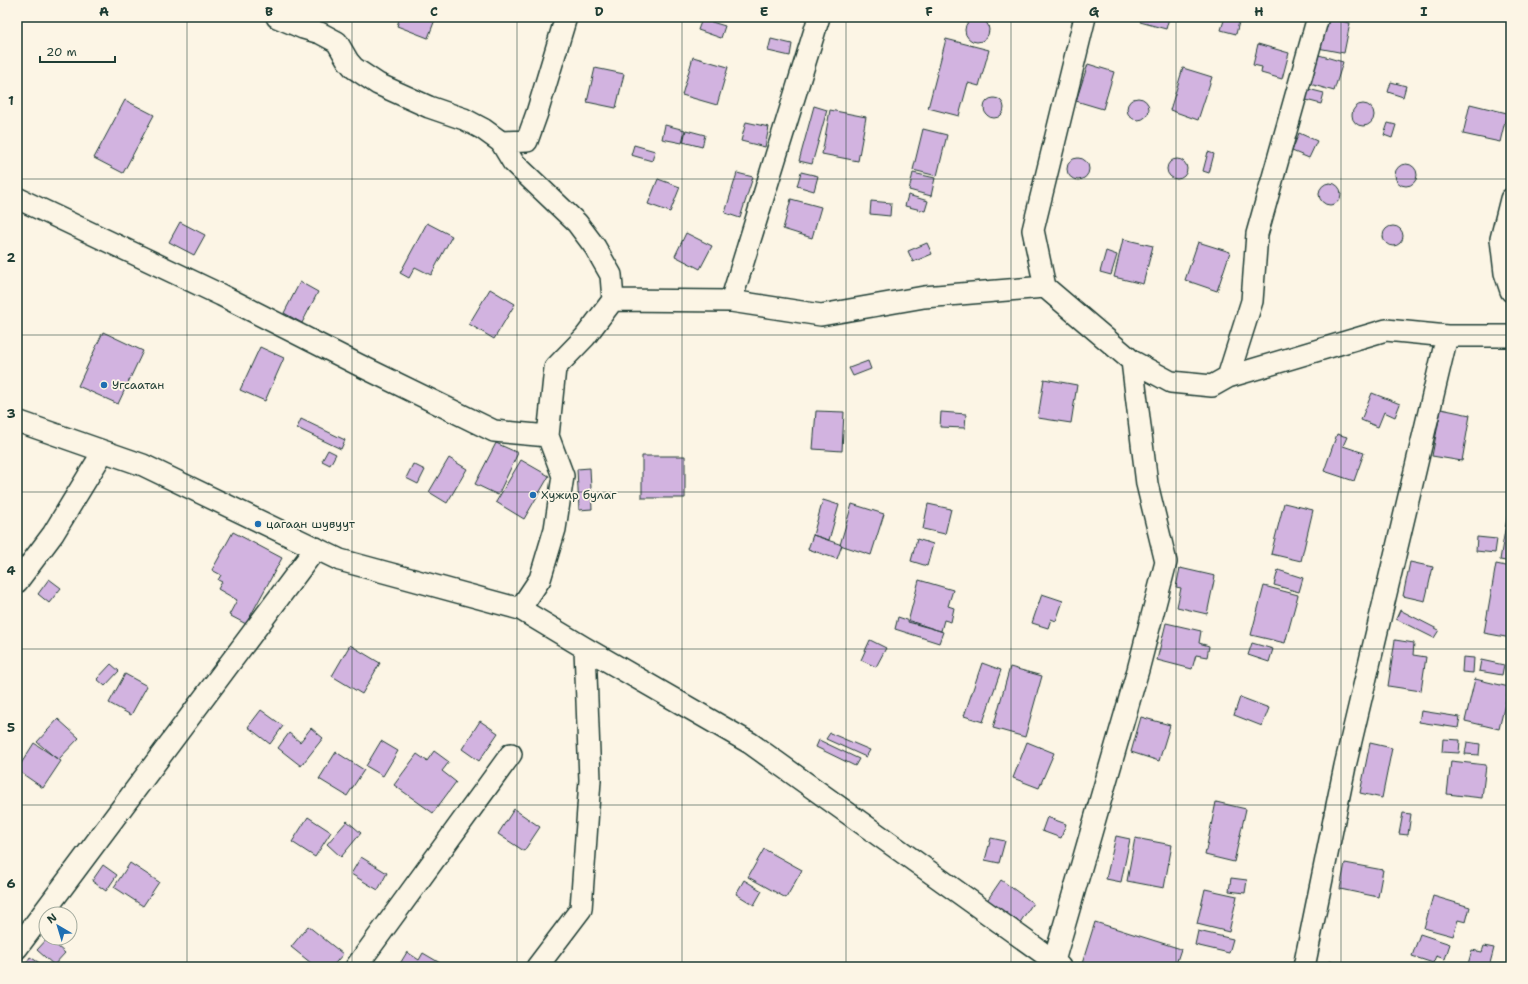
<svg xmlns="http://www.w3.org/2000/svg" width="1528" height="984" font-family="'Shantell Sans',sans-serif">
<rect width="100%" height="100%" fill="#fcf5e5"/>
<filter id="ink" filterUnits="userSpaceOnUse"><feTurbulence type="fractalNoise" baseFrequency=".025" numOctaves="2"/><feDisplacementMap in="SourceGraphic" scale="8" xChannelSelector="R" yChannelSelector="G"/><feConvolveMatrix kernelMatrix="1 2 1 2 8 2 1 2 1" color-interpolation-filters="sRGB"/></filter>
<g filter="url(#ink)">
<path fill="#d2b3e0" stroke="#1f3d34" d="M400,17H436L428,38L397,26Z
M1142,17H1166L1169,18L1166,29L1140,22Z
M1225,17L1240,18L1236,34L1221,30Z
M965 30a12 12 0 1 1 24 0a12 12 0 1 1-24 0Z
M1325,18L1350,23L1344,53L1318,48Z
M702,19L725,26L721,38L698,30Z
M771,39L792,44L790,56L768,51Z
M946,39L989,50L979,86L968,83L959,116L928,108Z
M1258,44L1289,53L1282,79L1261,73L1262,67L1253,65Z
M1319,55L1343,62L1334,91L1310,84Z
M693,57L728,67L717,105L682,95Z
M1088,64L1114,72L1103,109L1076,101Z
M595,68L624,74L616,108L587,102Z
M1183,68L1212,77L1198,120L1170,110Z
M1391,82L1406,86L1403,97L1388,92Z
M1308,89L1324,93L1321,104L1306,100Z
M984 108a10 10 0 1 1 20 0a10 10 0 1 1-20 0Z
M1127 109a11 11 0 1 1 22 0a11 11 0 1 1-22 0Z
M125,100L154,115L123,173L94,158Z
M1352 115a11 11 0 1 1 22 0a11 11 0 1 1-22 0Z
M1470,104L1507,113L1500,142L1463,134Z
M814,106L827,110L812,164L799,161Z
M830,110L866,117L858,161L822,154Z
M746,122L769,127L765,147L741,141Z
M1388,123L1396,125L1392,138L1384,135Z
M665,125L685,130L682,143L662,139Z
M923,129L947,135L937,176L913,170Z
M686,130L705,135L702,147L683,142Z
M1299,133L1317,141L1309,158L1292,151Z
M634,145L655,151L652,161L631,155Z
M1208,152L1214,154L1209,173L1203,171Z
M1067 169a11 11 0 1 1 22 0a11 11 0 1 1-22 0Z
M1167 169a10 10 0 1 1 20 0a10 10 0 1 1-20 0Z
M1395 175a11 11 0 1 1 22 0a11 11 0 1 1-22 0Z
M801,172L818,176L814,191L797,186Z
M737,173L753,177L740,218L725,213Z
M913,173L935,178L931,196L909,190Z
M658,179L680,187L670,212L648,204Z
M1319 194a11 11 0 1 1 22 0a11 11 0 1 1-22 0Z
M908,195L928,201L925,211L905,206Z
M791,199L821,207L812,238L783,229Z
M871,201L891,203L890,216L870,214Z
M180,222L205,235L194,255L169,242Z
M427,223L452,236L431,275L415,267L409,278L400,273Z
M1383 236a10 10 0 1 1 20 0a10 10 0 1 1-20 0Z
M686,233L712,246L700,269L675,256Z
M1123,239L1153,246L1143,284L1114,277Z
M1198,242L1230,252L1217,291L1185,280Z
M927,243L932,254L913,262L908,251Z
M1106,251L1117,255L1111,275L1100,272Z
M300,282L318,292L302,323L284,313Z
M490,289L515,304L494,339L469,324Z
M103,332L143,351L118,404L78,386Z
M260,347L284,358L265,401L240,390Z
M868,361L871,369L853,376L849,368Z
M1044,379L1077,385L1071,423L1038,418Z
M1372,393L1400,404L1395,417L1384,412L1378,427L1361,420Z
M1441,409L1470,415L1462,461L1432,456Z
M816,411L844,412L842,451L813,449Z
M941,412L966,414L965,428L940,427Z
M301,419L345,440L341,449L297,428Z
M1337,434L1347,437L1343,446L1364,453L1354,481L1324,471Z
M496,443L518,453L498,495L475,484Z
M328,450L336,454L330,465L322,461Z
M642,456H685V498H642Z
M449,458L467,469L447,503L429,492Z
M521,460L549,476L524,519L496,502Z
M413,464L425,470L418,484L406,478Z
M590,468L592,509L579,510L577,469Z
M823,500L839,505L829,540L813,535Z
M1284,503L1313,510L1301,561L1271,554Z
M852,504L884,514L871,555L840,545Z
M928,504L951,509L945,534L923,529Z
M1508,512L1511,513V562L1500,560Z
M233,532L282,558L246,624L229,615L237,600L218,589L222,582L218,580L221,575L212,570Z
M813,535L842,545L837,559L808,549Z
M1477,537L1497,539L1495,553L1476,551Z
M917,539L933,544L927,566L911,561Z
M1410,562L1433,567L1425,601L1403,596Z
M1496,564L1511,567V638L1484,633Z
M1180,568L1215,576L1207,614L1177,607L1181,588L1176,587Z
M1278,570L1303,578L1299,592L1274,585Z
M49,579L61,588L49,603L38,594Z
M919,580L953,590L948,606L954,608L951,622L944,620L941,631L908,622Z
M1264,586L1298,595L1285,643L1251,635Z
M1042,594L1063,601L1056,621L1051,619L1048,628L1032,623Z
M1400,610L1439,630L1434,638L1396,619Z
M898,617L943,632L939,643L895,629Z
M1166,623L1201,631L1199,643L1209,646L1207,657L1196,655L1192,669L1157,660Z
M870,640L886,648L876,667L861,660Z
M1395,640L1414,643L1413,655L1426,657L1421,691L1388,686Z
M1252,643L1273,649L1269,662L1248,655Z
M350,645L380,663L362,694L332,676Z
M1463,657L1474,658L1473,673L1462,672Z
M1481,660L1504,665L1502,675L1479,671Z
M982,663L1001,670L983,722L964,716Z
M111,664L119,671L105,686L97,679Z
M1010,667L1042,676L1025,737L993,728Z
M125,674L147,686L131,715L109,703Z
M1475,679L1509,687L1499,729L1465,721Z
M1240,697L1269,708L1262,726L1234,715Z
M261,710L283,726L270,744L248,727Z
M1421,711L1460,717L1458,728L1419,722Z
M1141,717L1170,725L1159,761L1131,752Z
M58,719L79,738L58,760L37,742Z
M480,721L498,733L479,761L462,749Z
M311,728L323,738L301,766L278,748L289,733L300,742Z
M830,733L870,750L866,757L826,739Z
M1443,739L1460,740L1459,753L1442,752Z
M819,740L859,759L855,766L816,747Z
M381,741L398,751L383,776L366,766Z
M1027,742L1054,753L1039,788L1013,778Z
M1467,742L1480,744L1479,755L1465,754Z
M34,743L61,761L43,788L17,770Z
M1370,743L1392,748L1382,798L1360,793Z
M434,751L449,762L442,771L456,782L433,813L394,785L417,754L427,761Z
M336,752L364,770L347,796L319,779Z
M1451,761L1486,765L1482,798L1447,794Z
M1216,802L1246,809L1234,862L1205,855Z
M514,809L540,827L524,851L498,834Z
M1403,813L1411,814L1408,835L1399,834Z
M308,817L331,832L315,857L292,842Z
M1047,817L1066,824L1061,838L1042,831Z
M347,821L361,833L341,857L327,844Z
M1116,836L1130,839L1121,882L1106,879Z
M991,838L1005,841L999,863L985,860Z
M1135,838L1172,845L1164,888L1127,881Z
M764,849L802,870L786,898L748,877Z
M361,857L387,873L378,890L351,874Z
M130,863L159,882L143,906L114,887Z
M1345,863L1383,870L1378,897L1340,889Z
M103,865L117,875L106,891L92,881Z
M1231,878L1247,880L1245,893L1229,891Z
M744,880L762,891L754,905L736,894Z
M1001,880L1033,903L1019,924L986,902Z
M1205,889L1237,896L1229,932L1197,924Z
M1433,896L1470,907L1466,922L1458,920L1453,936L1424,928Z
M1095,922L1181,949L1175,967H1081Z
M308,926L343,954L332,967H316L291,947Z
M1198,931L1233,939L1229,953L1195,945Z
M1420,934L1450,944L1445,959L1436,956L1433,963L1412,956Z
M48,938L65,953L54,965L37,950Z
M1484,946L1494,948L1489,967H1478L1468,964L1472,950L1482,952Z
M407,952L419,960L423,953L440,963L438,967H398Z
M30,957L46,967H24Z
M1329,961L1354,967H1328Z"/>
<g fill="none" stroke-linecap="round" stroke-linejoin="round">
<g stroke="#1f3d34" stroke-width="24">
<path id="minor" d="M277,17L303,28L320,33L337,42L348,61L354,68L378,84L429,107L464,119L483,129L501,142L513,162L577,223L595,247L611,275L613,300L585,337L555,368L548,436L563,476L555,529L540,579L520,609
M1085,17L1033,230L1045,287L1132,361L1171,382L1212,386L1228,377L1252,301L1257,234L1318,17
M501,142L527,141L537,113L566,17
M17,198L221,295L359,365L494,431L548,436
M1511,199L1501,239L1505,273L1511,291
M613,300L731,301L821,315L924,297L1045,287
M731,301L819,17
M1228,377L1386,330L1447,336H1511
M17,421L143,465L340,560L520,609L585,648L750,743L1054,961L1060,967
M17,582L53,534L103,452
M17,948L316,548
M356,967L511,754
M537,967L581,909L590,780L585,648
M1050,967L1054,961L1138,670L1166,562L1147,484L1132,361
M1304,967L1345,766L1447,336"/>
</g>
<use href="#minor" stroke="#fcf5e5" stroke-width="21"/>
</g>
</g>
<path fill="none" stroke="#1f3d34" stroke-width="1" stroke-opacity="0.55" d="M187,17V967M352,17V967M517,17V967M682,17V967M846,17V967M1011,17V967M1176,17V967M1341,17V967M17,179H1511M17,335H1511M17,492H1511M17,649H1511M17,805H1511"/>
<g fill="#1f6fb2" stroke="#fcf5e5" stroke-width="1.5">
<circle cx="104" cy="385" r="4"/>
<circle cx="533" cy="495" r="4"/>
<circle cx="258" cy="524" r="4"/>
</g>
<g text-anchor="middle" stroke-width="3.5" stroke-linejoin="round" paint-order="stroke">
<g font-size="12" fill="#1f3d34" stroke="#fcf5e5" text-anchor="start">
<text x="112" y="389">Угсаатан</text>
<text x="541" y="499">Хужир булаг</text>
<text x="266" y="528">цагаан шувуут</text>
</g>
</g>
<rect width="1528" height="984" fill="none" stroke="#fcf5e5" stroke-width="44"/>
<g transform="translate(58 926) rotate(322)"><circle r="19" fill="#fcf5e5" stroke="#a4ab9e"/>
<path d="M0-3L7 15L0 10L-7 15Z" fill="#1f6fb2"/>
<text y="-6" font-size="11" font-weight="bold" text-anchor="middle" fill="#1f3d34">N</text>
</g>
<path d="M40 56v6h75v-6" fill="none" stroke="#1f3d34" stroke-width="2"/>
<text x="46" y="56" font-size="12" fill="#1f3d34" stroke="#fcf5e5" stroke-width="3" paint-order="stroke">20 m</text>
<rect x="22" y="22" width="1484" height="940" fill="none" stroke="#1f3d34" stroke-width="1.5"/>
<g font-size="13" text-anchor="middle" font-weight="bold" fill="#1f3d34">
<text x="104" y="16">A</text>
<text x="269" y="16">B</text>
<text x="434" y="16">C</text>
<text x="599" y="16">D</text>
<text x="764" y="16">E</text>
<text x="929" y="16">F</text>
<text x="1094" y="16">G</text>
<text x="1259" y="16">H</text>
<text x="1424" y="16">I</text>
<text x="11" y="105">1</text>
<text x="11" y="262">2</text>
<text x="11" y="418">3</text>
<text x="11" y="575">4</text>
<text x="11" y="732">5</text>
<text x="11" y="888">6</text>
</g>
</svg>
